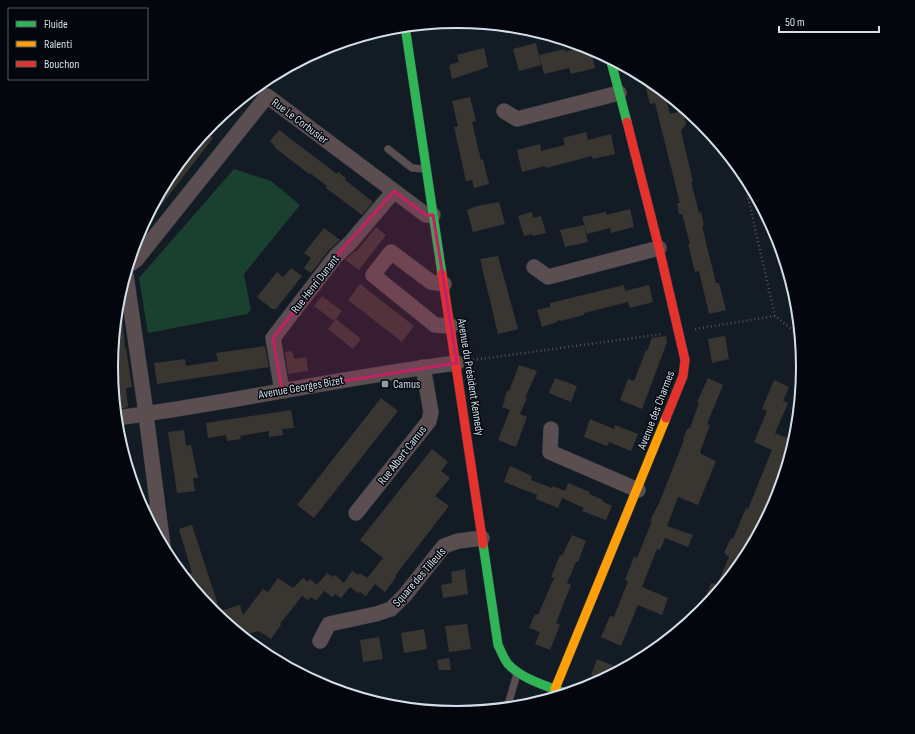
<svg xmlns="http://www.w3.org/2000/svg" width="915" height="734" font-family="'Sofia Sans Condensed',sans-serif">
<rect width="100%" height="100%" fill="#131c25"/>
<path fill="#1a412f" d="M234,169L271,181L300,205L244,274L251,310L247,314L148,333L139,278Z"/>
<path fill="#393632" d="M536,43L541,65L519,71L513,49Z
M587,46L590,47L595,68L571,74L569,68L544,74L539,55L565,49V52Z
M484,48L488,67L452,79L449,65L459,62L457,55Z
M643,76L650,79L664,91L670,114L683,111L686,124L681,131L693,182H691L699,213L701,212L704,226H702L716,283H719L726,310L709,314L699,271L695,272L688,244H690L682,214H679L677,203H680L655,103L650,104Z
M470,97L476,121L472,122L481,160L483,159L489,184L474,188L472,180L466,181L454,127L458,126L452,101Z
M279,130L337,174L338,172L346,178L345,180L373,202L362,215L326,188L327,186L310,173L309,174L274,147L275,146L270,141Z
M205,131L213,138L159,208L154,205L170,175Z
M586,132L588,140L611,134L615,154L593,159L592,156L546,168L545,166L522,172L517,150L540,144L541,151L565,145L563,138Z
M499,202L505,224L473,232L467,210L477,206Z
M630,209L634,227L611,233L610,228L587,234L582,217L606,212V215Z
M532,212L533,218L541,216L546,233L533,236L532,234L524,236L518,216Z
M584,225L588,242L565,247L560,230Z
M376,227L386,235L359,270L345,260L355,251L356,252Z
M324,228L340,240L329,250L311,273L304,268L311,258L304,253Z
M498,256L518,329L498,334L480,259Z
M291,268L302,276L276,309H272L257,297L277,272L283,277Z
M360,284L414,326L402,342L348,300Z
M624,285L625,291L649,285L653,302L630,308L628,302L584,313V315L560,321L558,320L557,322L542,327L537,310L550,307V303Z
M322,296L342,311L334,321L314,306Z
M117,313H122L125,348H126L132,387L126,388L128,407L119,409L116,390H114L112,367Z
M336,319L361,339L353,349L328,329Z
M666,336L667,342L642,409L620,400L628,379L634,381L646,350L647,351L652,338Z
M725,336L729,359L712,363L708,339Z
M265,346L269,367L157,384L154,363L185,359L186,366L218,361L216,353Z
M292,351L294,359L306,357L308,371L288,374L285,352Z
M519,365L537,371L525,398H527L520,414L527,417L516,447L498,440L510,410L502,407L505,400H504L507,391H509Z
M555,378L577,386L571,402L549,393Z
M708,378L723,385L707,424L710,425L700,452L701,453V454L716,461L698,505L678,497L667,526L693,535L688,547L665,538L660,550L657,549L642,587L668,598L662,615L638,605L621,646L601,637L610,616L614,617L628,581L625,580L634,557L637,558L652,521H650L660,501L684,440L683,439L687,429L690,428L699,403L697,402Z
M774,380L789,387L783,401L788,403L775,433L795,441L785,474L766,520L745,559L702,612L700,611L711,583L717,585L729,557L724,553L731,538L733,539L746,508L748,509L772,450L754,442L767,411L762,409Z
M381,398L398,411L314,518L297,505Z
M291,410L294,428L282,429L283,435L269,437V431L240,436L241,439L227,441L226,435L208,438L206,423Z
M590,419L614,429L615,425L638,434L631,451L609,442L607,446L584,437Z
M184,430L186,446L191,445L198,478H193L195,491L177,493L168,432Z
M432,449L448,462L441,471L450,478L435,496L449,506L395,576L396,577L385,592L375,584L366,596L360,592L358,593L350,587L341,598L335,594L332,597L319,587L324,591L316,601L311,597L308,600L302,596L280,624L281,625L271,639L259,631L242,635L213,611L183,575L192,573L179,529L192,525L220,611L240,605L243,615L263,589L268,592L278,578L293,588L303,578L308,582L310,579L317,585L327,573L333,577L335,575L344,583L352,571L358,575L360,573L367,578L383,558L360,540Z
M510,466L532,476L531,480L552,488L553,486L565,491L568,483L590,492L589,494L603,500L602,501L612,506L606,520L582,511L584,508L562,498L558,508L536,499L537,495L504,482Z
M572,535L586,541L578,562H576L567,583L571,585L556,623L560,625L550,650L535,644L540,632L529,628L535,614L538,615L554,578L551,577L560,555L562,556Z
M465,569L468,594L443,598L441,585L452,583L451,572Z
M467,624L471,649L449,652L445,626Z
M424,629L427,649L404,653L401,633Z
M379,637L383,659L363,662L360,640Z
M449,658L451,670H439L437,660Z
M597,659L622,669L602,680L591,675Z"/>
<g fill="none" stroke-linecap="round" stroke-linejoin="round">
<g stroke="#30373f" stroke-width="8">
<path id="lane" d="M388,149L412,168L425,169
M507,708L517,674"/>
</g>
<g stroke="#30373f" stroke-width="16">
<path id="street" d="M504,111L517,119L619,93
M129,265L136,260L267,96L426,215H433
M534,267L548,277L659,248
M126,275L144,399L163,547
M444,284L431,282L391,252L373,275L435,325L451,326
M282,391L273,338L336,256L350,243L394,191
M116,418C231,403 343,377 457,363
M551,429L550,452L638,490
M145,512L159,514
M356,513L429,421L431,412L423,367
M320,641L329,624L376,614L391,609L405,595L444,546L458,541L482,538"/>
</g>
<g stroke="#30373f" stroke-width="10">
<path id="fast" d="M405,26L442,274
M610,58L627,122
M483,544L498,645C501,651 504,659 508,664C523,680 548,686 567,694"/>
</g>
<g stroke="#30373f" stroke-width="10">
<path id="slow" d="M555,689L666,418"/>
</g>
<g stroke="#30373f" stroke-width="10">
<path id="jam" d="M627,122L659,248L685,360L683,376L666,418
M442,274L483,544"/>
</g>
<path stroke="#545257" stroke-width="2.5" stroke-dasharray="1 3" stroke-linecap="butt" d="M267,78L271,81L269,83
M233,106L242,105
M742,171L775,316
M695,329L775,316L800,336
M473,360L662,334"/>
<use href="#lane" stroke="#5a4e51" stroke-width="7"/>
<use href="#street" stroke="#5a4e51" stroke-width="15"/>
<use href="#fast" stroke="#30b455" stroke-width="9"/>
<use href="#slow" stroke="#ff9f0a" stroke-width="9"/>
<use href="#jam" stroke="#e5322d" stroke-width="9"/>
</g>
<path fill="#c32262" fill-opacity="0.2" stroke="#c32262" stroke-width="3" stroke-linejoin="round" d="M394,191L426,215H433L457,363L282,391L273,338L336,256Z"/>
<rect fill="#909ba4" stroke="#03070d" stroke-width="1.5" x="381" y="380" width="8" height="8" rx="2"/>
<g text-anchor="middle" stroke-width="3" stroke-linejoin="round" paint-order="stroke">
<g font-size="12" fill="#d4dfe9" stroke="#03070d">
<text transform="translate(300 121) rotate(37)" y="4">Rue Le Corbusier</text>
<text transform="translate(315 284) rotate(-52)" y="4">Rue Henri Dunant</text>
<text transform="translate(471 377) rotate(81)" y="4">Avenue du Président Kennedy</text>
<text transform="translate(301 387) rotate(-10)" y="4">Avenue Georges Bizet</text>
<text transform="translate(656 410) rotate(-69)" y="4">Avenue des Charmes</text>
<text transform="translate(402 455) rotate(-52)" y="4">Rue Albert Camus</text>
<text transform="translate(419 577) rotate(-49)" y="4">Square des Tilleuls</text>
</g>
<g font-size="12" fill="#d4dfe9" stroke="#03070d" text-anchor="start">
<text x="393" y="388">Camus</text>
</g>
</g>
<path d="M0 0H915V734H0ZM118 367a339 339 0 1 1 678 0a339 339 0 1 1-678 0Z" fill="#03070d" fill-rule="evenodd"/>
<path fill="none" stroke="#d4dfe9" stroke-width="2" d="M118 367a339 339 0 1 1 678 0a339 339 0 1 1-678 0Z"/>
<rect x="8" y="8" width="140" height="72" fill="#03070d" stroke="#575d65"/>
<rect x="16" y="21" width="20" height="6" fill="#30b455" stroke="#575d65"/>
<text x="44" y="28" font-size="12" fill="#d4dfe9">Fluide</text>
<rect x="16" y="41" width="20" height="6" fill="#ff9f0a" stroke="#575d65"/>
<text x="44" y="48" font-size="12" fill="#d4dfe9">Ralenti</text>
<rect x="16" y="61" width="20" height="6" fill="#e5322d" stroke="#575d65"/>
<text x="44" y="68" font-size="12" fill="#d4dfe9">Bouchon</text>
<path d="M779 26v6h100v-6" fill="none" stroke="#d4dfe9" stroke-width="2"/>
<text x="785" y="26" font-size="12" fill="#d4dfe9" stroke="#03070d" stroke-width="3" paint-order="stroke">50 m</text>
</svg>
